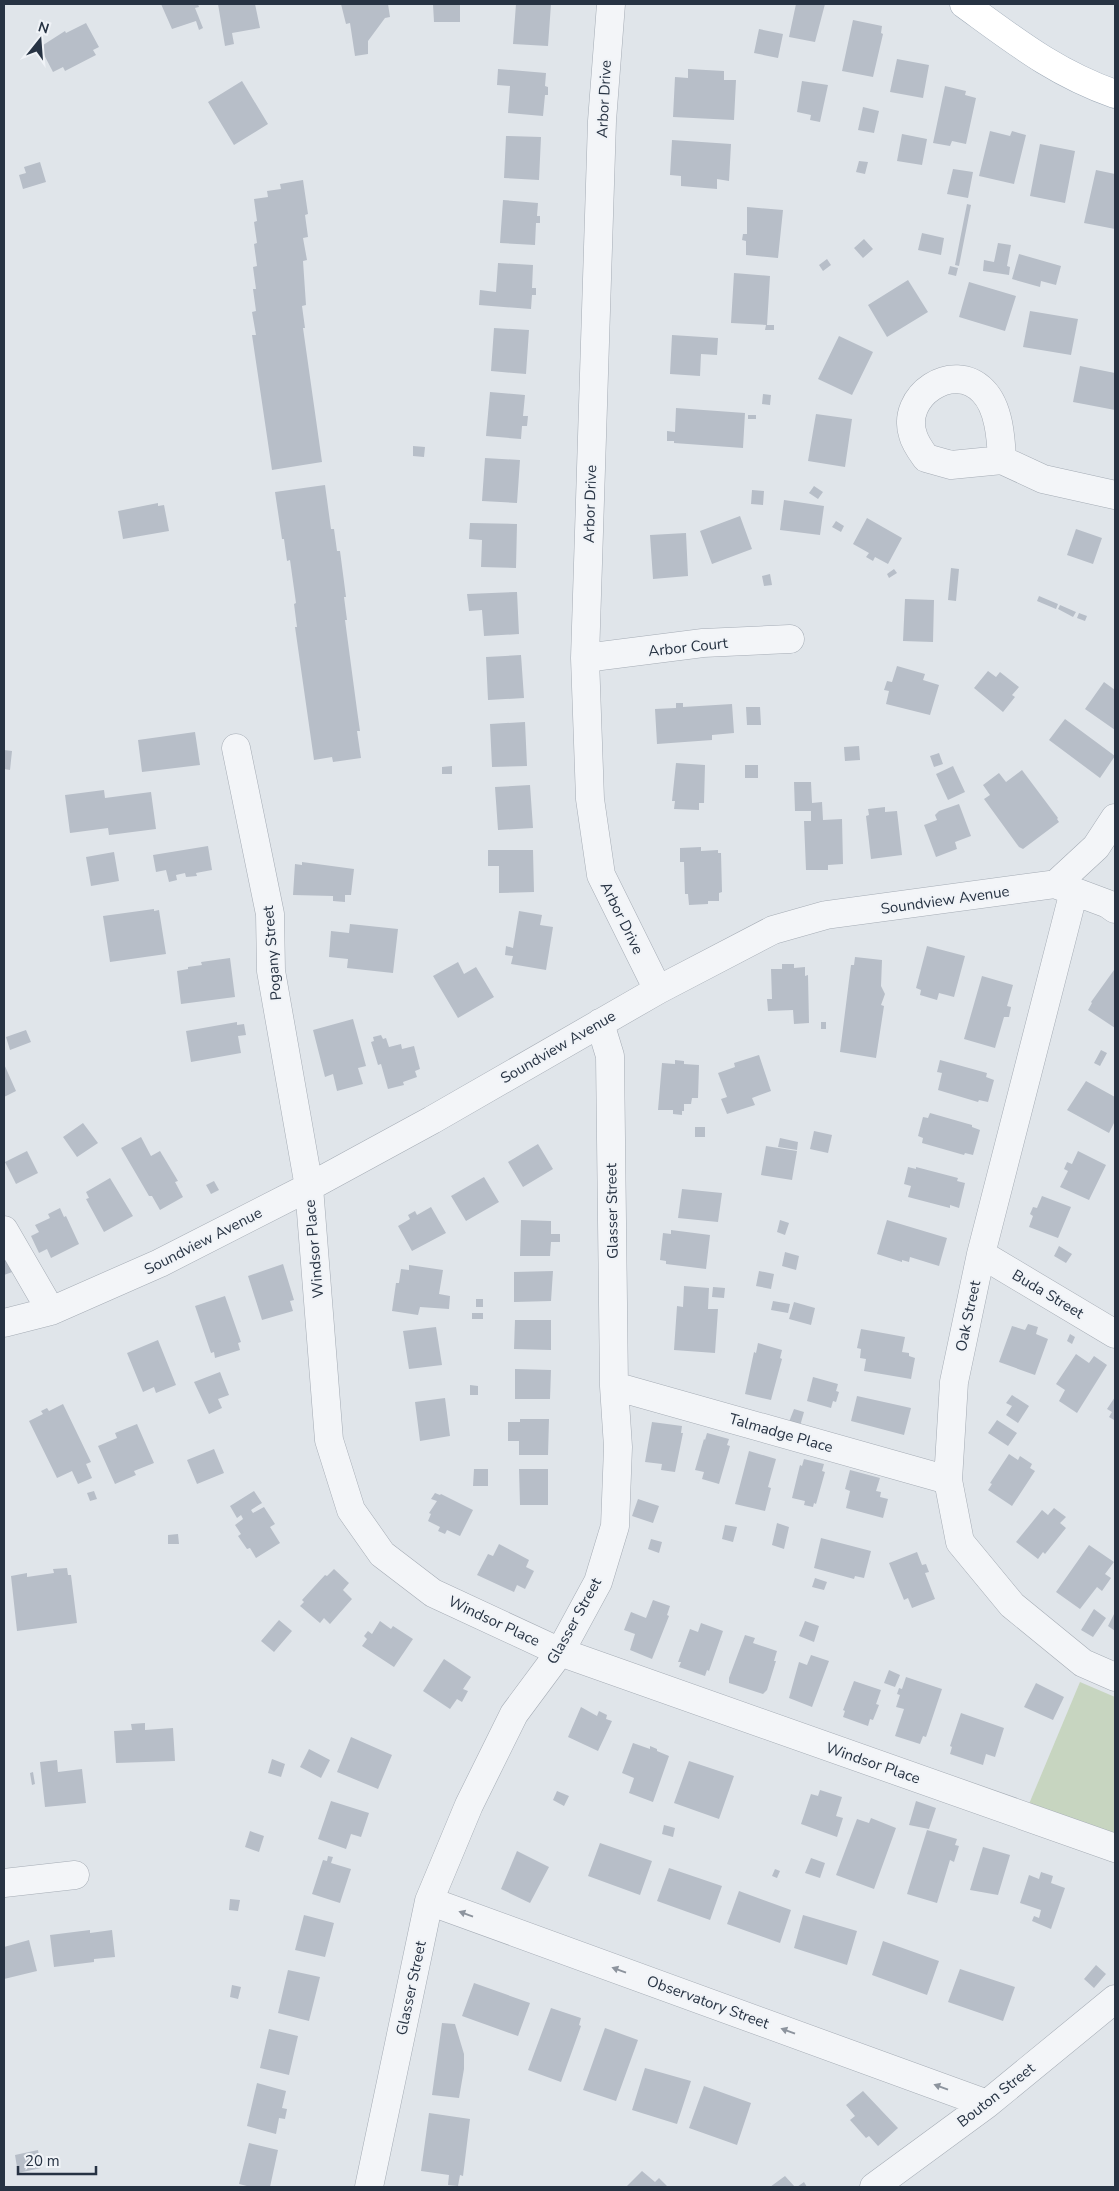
<svg xmlns="http://www.w3.org/2000/svg" width="1119" height="2191" font-family="'Nunito Sans',sans-serif">
<rect width="100%" height="100%" fill="#e0e5ea"/>
<path fill="#c7d5c0" d="M1080,1682L1115,1697V1835L1029,1804Z"/>
<path fill="#b7bec8" d="M161,4H198L199,7L195,8L203,28L199,30L196,21L172,29Z
M218,4H255L260,28L232,33L234,44L225,46Z
M341,4H388L390,17L385,18L368,41V54L355,56L350,23L346,24Z
M433,4H460V22H434Z
M516,4H551L548,46L513,44Z
M796,4H825L815,42L789,37Z
M853,20L882,26L881,33L883,34L873,77L842,71Z
M86,23L99,47L93,50L96,55L65,71L63,67L53,72L40,47L65,31L66,33Z
M759,29L783,34L778,58L754,53Z
M897,59L929,65L923,98L890,92Z
M498,69L546,73L545,86L548,87V95H545L543,116L508,113L510,86L497,85Z
M688,69L724,71V80H736L734,120L673,117L675,77L688,78Z
M242,81L268,124L234,145L208,102Z
M802,81L828,85L820,122L810,120L811,115L797,112Z
M945,86L966,91L965,95L976,98L966,144L952,141L950,146L933,143Z
M863,107L879,111L874,133L858,130Z
M990,131L1010,136L1012,131L1026,135L1014,184L979,176Z
M902,134L927,139L922,165L897,161Z
M506,136L541,137L539,180L504,178Z
M672,140L731,144L729,181L717,179V189L681,186V176L670,175Z
M1040,144L1075,151L1065,203L1030,196Z
M859,161L868,162L865,174L856,172Z
M40,162L46,182L23,189L19,175L26,173L24,167Z
M953,169L973,172L968,198L947,194Z
M1096,170L1115,174V229L1084,223Z
M303,180L308,214L305,215L308,237L303,238L307,260L303,261L306,305L302,306L305,328H303L322,462L272,470L252,335H256L252,312L256,311L253,289H256L253,267L257,266L254,244L257,243L254,222L257,221L254,199L268,197L267,191L281,189L280,184Z
M503,200L538,203L537,216H540V223H536L535,245L500,243Z
M967,204L971,205L959,266L955,265Z
M747,207L783,210L778,258L746,255V241L742,240L743,234H747Z
M922,233L944,238L941,255L918,250Z
M864,239L873,249L863,258L854,248Z
M998,243L1011,245L1007,266L1010,267L1009,275L983,271L984,260L994,262Z
M1019,254L1061,266L1056,285L1041,281L1040,287L1012,279Z
M827,259L831,265L823,271L819,265Z
M498,263L533,265L532,288H536V295H532L531,309L479,305L480,290L496,292Z
M950,266L958,268L956,276L948,274Z
M734,273L770,276L767,325L731,323Z
M908,280L928,312L887,337L868,305Z
M969,282L1016,296L1005,331L959,317Z
M1030,311L1078,319L1071,355L1023,347Z
M766,325H774V330H765Z
M494,328L529,330L526,374L491,371Z
M672,335L718,338L717,355L701,354L700,376L670,374Z
M839,336L873,352L852,395L818,379Z
M1080,366L1115,373V410L1073,402Z
M490,392L525,395L523,416H528L527,426H522L521,439L486,436Z
M763,394L771,395L770,405L762,404Z
M676,408L745,413L743,448L674,443V441H667V431L675,432Z
M816,414L852,419L845,467L808,461Z
M748,415H756V419H748Z
M413,446L425,447L424,457L413,456Z
M485,458L520,460L517,503L482,501Z
M325,485L331,529H334L337,551H340L346,597H344L347,620H345L357,710L360,731H357L361,758L333,762L332,757L314,760L295,627H297L294,604L296,603L290,560L287,561L284,539H282L275,492Z
M814,486L823,492L818,499L809,493Z
M752,490L764,491L763,505L751,504Z
M784,500L824,506L820,535L780,530Z
M158,503V506L164,505L169,531L123,539L118,511Z
M740,516L752,549L712,564L700,531Z
M867,518L902,538L888,564L875,557L873,561L866,557L869,553L853,544Z
M836,521L844,526L841,532L832,527Z
M470,523L517,524L516,568L481,567L482,540L469,539Z
M1076,529L1102,538L1093,564L1067,555Z
M686,533L688,576L653,579L650,535Z
M951,568L959,569L956,601L948,600Z
M894,569L897,573L889,578L887,574Z
M770,574L772,585L764,586L762,576Z
M517,592L519,634L484,636L482,610L469,611L467,594Z
M1039,596L1058,604L1056,609L1037,601Z
M905,599L934,600L933,642L903,641Z
M1060,605L1076,612L1073,617L1058,609Z
M1079,613L1087,616L1085,621L1077,618Z
M521,655L524,698L488,700L486,657Z
M897,666L925,674L923,680L939,685L930,715L886,704L889,691L884,690L887,681L892,682Z
M988,671L996,677L1000,672L1019,687L1012,695L1015,697L1003,712L974,688Z
M1104,682L1115,690V730L1085,709Z
M676,703H683V707L732,704L734,733L712,735V740L657,744L655,709L676,708Z
M746,707H760L761,725H747Z
M1065,719L1115,756L1100,778L1049,740Z
M525,722L527,766L492,767L490,724Z
M195,732L200,765L142,772L138,740Z
M859,746L860,760L845,761L844,747Z
M4,750L12,751L10,770L4,769Z
M939,753L943,764L934,767L930,756Z
M676,763L705,765L704,803H699V810L674,809L675,801H672Z
M745,765H758V778H745Z
M452,766V774H442V767Z
M953,766L965,792L948,800L936,774Z
M1022,770L1058,818L1057,819L1059,822L1023,849L1019,847L984,799L990,795L983,785L999,773L1006,782Z
M794,782H811L812,803L822,802L823,820L842,819L843,864L828,865V870H806L804,821H811V811H795Z
M530,785L533,828L498,830L495,787Z
M104,790L105,798L151,792L156,829L109,835L108,828L70,833L65,795Z
M959,804L971,836L955,842L957,849L936,857L924,825L937,820L935,815L939,811Z
M885,807V812L897,811L902,855L871,859L866,816L869,815L868,809Z
M208,846L212,870L196,873L197,876L186,877L185,873L176,875L177,880L169,882L166,870L156,872L153,855Z
M701,847V851L718,850V853H721L722,892L719,893V901H708V904L689,905L688,894H685L684,862H680V848Z
M488,850H533L534,892L499,893V866H488Z
M114,852L119,881L91,886L86,857Z
M302,862L354,869L351,895H345V902L333,901V896L293,895L295,864L302,865Z
M154,909V911L159,910L166,954L110,962L103,916Z
M519,911L542,915L540,925L553,927L546,970L511,964L513,956L505,955L506,946L513,948Z
M350,924L398,929L393,973L347,968L348,959L329,957L331,931L349,933Z
M927,946L965,956L954,997L939,993L937,1000L920,995L921,990L916,988Z
M855,957L882,960L881,986L885,994L881,1005L884,1006L876,1058L840,1052L851,965H854Z
M230,958L235,997L181,1004L177,971L188,969V967L202,965L201,962Z
M458,962L464,974L476,967L494,997L458,1018L433,976Z
M782,964H794V968L805,967V976L808,975L809,1023L794,1024L793,1010L768,1011L767,999H772L771,969H782Z
M1114,970H1115V1028L1088,1010L1092,1003L1091,1002Z
M982,976L1013,985L1007,1006L1011,1007L1009,1017H1004L995,1048L964,1039Z
M353,1019L366,1066L358,1068L363,1084L337,1091L333,1074L325,1077L313,1030Z
M237,1022V1025L244,1024L246,1035L238,1036L241,1053L191,1062L186,1031Z
M821,1022H826V1029H821Z
M26,1030L31,1042L10,1050L6,1037Z
M381,1035L383,1039L386,1038L389,1047L401,1044L402,1049L414,1046L420,1069L415,1071L417,1077L403,1082L404,1085L388,1089L381,1064L378,1065L371,1042L374,1041L373,1037Z
M1101,1050L1107,1053L1100,1066L1094,1063Z
M759,1055L771,1091L752,1098L755,1105L727,1114L721,1099L727,1097L718,1073L735,1067L734,1063Z
M675,1060L684,1061V1064L699,1065L698,1098H692L691,1104H684V1111H682V1115L673,1114V1110H658L662,1063L675,1064Z
M940,1060L987,1073L986,1077L994,1080L988,1102L979,1100L978,1102L938,1090L942,1073L937,1072Z
M4,1064L16,1091L4,1097Z
M1086,1081L1115,1097V1121L1109,1133L1067,1110Z
M930,1113L972,1125V1127L980,1130L973,1155L965,1153L964,1155L922,1143L923,1138L918,1136L923,1117L928,1118Z
M83,1123L98,1143L77,1157L63,1137Z
M695,1127H705V1137H695Z
M814,1131L832,1135L828,1153L810,1149Z
M141,1137L151,1156L160,1151L178,1181L175,1182L183,1197L160,1210L152,1196H149L121,1148Z
M780,1138L798,1142L797,1150L778,1147Z
M538,1144L553,1169L523,1187L508,1162Z
M766,1146L797,1151L792,1180L761,1175Z
M27,1151L38,1173L16,1184L5,1162Z
M1078,1151L1106,1165L1089,1200L1060,1187L1068,1171L1064,1169L1067,1162L1072,1164Z
M908,1167L916,1169V1167L958,1178L957,1181L965,1183L959,1208L950,1205V1208L908,1197L911,1186L904,1184Z
M484,1177L499,1202L466,1221L451,1196Z
M110,1178L133,1216L104,1232L86,1199L89,1198L86,1192Z
M214,1181L219,1190L211,1194L206,1185Z
M682,1189L722,1193L718,1222L678,1218Z
M1042,1196L1071,1207L1058,1238L1029,1227L1033,1216L1030,1214L1033,1207L1037,1208Z
M431,1207L446,1233L412,1251L398,1226L410,1219L408,1215L415,1211L417,1215Z
M60,1208L64,1217L66,1216L79,1244L51,1258L47,1249L39,1253L31,1236L39,1232L35,1225L50,1218L48,1214Z
M521,1220L551,1221V1234H560V1242H551L550,1256H520Z
M780,1220L789,1223L785,1235L777,1232Z
M887,1220L947,1238L939,1266L910,1257L909,1262L902,1260V1262L877,1254Z
M671,1230L710,1235L706,1269L666,1264V1261L660,1260L663,1233L671,1234Z
M1059,1246L1072,1254L1066,1263L1054,1256Z
M785,1252L799,1256L796,1270L782,1266Z
M4,1255L15,1271L4,1275Z
M283,1264L294,1300L290,1301L293,1311L262,1320L248,1276Z
M409,1265L443,1270L439,1294L450,1296L449,1309L420,1307L418,1315L392,1311L396,1283H399L401,1269L409,1270Z
M553,1271L551,1301L514,1302V1272Z
M759,1271L774,1274L771,1289L756,1286Z
M684,1286L709,1288L708,1309H718L715,1353L674,1350L677,1306L683,1307Z
M713,1287L725,1288L724,1298L712,1297Z
M225,1296L241,1342L238,1343L240,1350L215,1358L214,1352L211,1353L195,1306Z
M476,1299H483V1307H476Z
M773,1301L790,1304L788,1313L771,1310Z
M794,1302L815,1308L811,1325L789,1319Z
M472,1313H483V1319H472Z
M515,1320H551V1350L514,1349Z
M1028,1324L1038,1327L1036,1334L1048,1339L1035,1375L999,1362L1012,1326L1025,1330Z
M436,1327L442,1365L409,1369L403,1331Z
M861,1329L905,1337L902,1352L909,1353V1356L915,1358L911,1379L864,1371L866,1359L860,1358L861,1349L857,1348Z
M1070,1334L1075,1337L1072,1344L1067,1341Z
M158,1340L176,1385L156,1393L154,1387L143,1392L127,1353Z
M758,1343L782,1350L780,1358L782,1359L771,1400L745,1394L754,1352L756,1353Z
M1076,1354L1089,1363L1094,1356L1107,1365L1077,1413L1059,1401L1065,1390L1056,1384Z
M515,1369L551,1370L550,1399H515Z
M220,1372L229,1395L218,1399L222,1408L209,1414L194,1382Z
M813,1377L838,1384L836,1391L839,1392L836,1402L833,1401L831,1408L807,1401Z
M470,1385L478,1386V1395H470Z
M1012,1395L1029,1406L1018,1423L1006,1415L1012,1406L1006,1403Z
M857,1396L911,1408L904,1435L851,1421Z
M1115,1397V1418L1114,1420L1109,1417L1112,1412L1107,1409Z
M445,1398L450,1436L420,1441L415,1402Z
M63,1404L91,1462L86,1464L92,1478L78,1484L72,1471L57,1478L29,1421L43,1414L41,1411L47,1408L49,1411Z
M794,1409L804,1412L800,1426L789,1422Z
M520,1419H549L548,1455H519V1441H508V1422H520Z
M997,1420L1017,1433L1008,1446L988,1433Z
M652,1422L682,1426L681,1433H683L675,1472L661,1470L662,1464L645,1462Z
M137,1424L154,1463L134,1471L136,1475L115,1484L98,1446L117,1438L115,1433Z
M707,1433L729,1439L727,1445L730,1446L719,1484L702,1479L704,1472L695,1470L704,1439L705,1440Z
M214,1449L224,1473L197,1484L187,1460Z
M749,1451L776,1459L768,1487L771,1488L765,1511L735,1504Z
M1009,1454L1018,1460L1020,1456L1032,1464L1030,1468L1035,1471L1012,1506L988,1490L992,1484L990,1483Z
M804,1459L824,1464L822,1471L825,1472L816,1504L814,1503L813,1507L804,1505L805,1501L792,1498L800,1465L802,1466Z
M474,1469H488V1486H473Z
M519,1469H548V1505H520Z
M850,1470L880,1478L876,1491L881,1492L880,1497L888,1499L883,1518L846,1508L850,1491L845,1489Z
M94,1491L97,1499L90,1501L87,1493Z
M254,1491L262,1503L251,1510L253,1513L264,1507L275,1524L270,1527L280,1543L256,1558L250,1548L247,1549L238,1536L241,1534L235,1525L243,1519L241,1515L237,1518L230,1506Z
M435,1493L440,1495L441,1494L473,1510L460,1536L447,1530L445,1534L438,1531L440,1527L428,1521L431,1514L429,1513L437,1501L431,1499Z
M638,1499L659,1506L653,1523L632,1516Z
M1054,1508L1066,1517L1060,1523L1066,1528L1045,1554L1043,1552L1038,1559L1016,1542L1042,1510L1048,1515Z
M777,1523L789,1527L784,1549L772,1545Z
M725,1525L737,1527L733,1542L722,1539Z
M178,1534L179,1544H168V1535Z
M821,1538L871,1551L864,1578L855,1576L854,1579L814,1568Z
M651,1539L662,1542L659,1553L648,1549Z
M499,1544L529,1560L526,1567L534,1571L525,1589L517,1585L514,1592L477,1575L488,1554L493,1556Z
M1089,1545L1114,1562L1105,1574L1111,1578L1102,1591L1097,1587L1080,1609L1056,1592Z
M917,1552L922,1565L926,1564L929,1572L925,1573L935,1599L912,1608L908,1598L904,1600L889,1563Z
M67,1568L68,1575H71L77,1623L17,1631L11,1576L27,1573V1577L54,1573L53,1569Z
M334,1569L349,1583L343,1590L352,1599L330,1624L324,1618L320,1623L300,1606L304,1602L302,1600L325,1575L327,1576Z
M815,1578L827,1582L824,1590L812,1587Z
M653,1600L670,1606L667,1615L669,1616L652,1659L630,1650L635,1634L624,1630L631,1612L646,1618Z
M1094,1609L1106,1618L1093,1637L1081,1630Z
M1115,1612V1631L1108,1626Z
M279,1620L292,1631L274,1652L261,1641Z
M380,1621L391,1629L393,1626L413,1639L394,1667L362,1646L367,1639L364,1636L368,1631L372,1634Z
M805,1621L819,1626L814,1642L799,1636Z
M701,1623L723,1631L709,1671L707,1670L705,1676L679,1667L681,1662H678L690,1629L698,1632Z
M745,1635L755,1638L753,1643L777,1651L774,1661H776L767,1690L763,1694L729,1683V1678Z
M811,1655L829,1661L812,1707L789,1698L799,1662L807,1665Z
M444,1659L471,1677L463,1689L468,1691L462,1702L457,1699L450,1709L423,1691Z
M889,1670L900,1675L895,1687L884,1683Z
M906,1677L942,1689L926,1737L923,1736L920,1744L895,1736L904,1709L896,1707L900,1695L897,1694L899,1688L902,1689Z
M854,1681L881,1690L876,1704L879,1705L873,1720L870,1719L868,1726L843,1717L845,1711L843,1710Z
M1036,1683L1064,1697L1053,1720L1024,1707Z
M581,1707L597,1716L599,1711L607,1715L606,1719L612,1721L598,1751L568,1737Z
M961,1713L1004,1728L995,1757L986,1754L983,1765L950,1754L952,1747L950,1746Z
M145,1723V1730L173,1728L175,1761L116,1763L114,1731L132,1730L131,1724Z
M351,1737L392,1755L378,1789L337,1772Z
M633,1743L650,1749V1746L657,1749V1751L669,1756L653,1802L629,1793L634,1778L622,1773Z
M309,1749L330,1760L321,1778L300,1767Z
M272,1759L285,1764L281,1777L268,1773Z
M57,1760L58,1772L82,1769L86,1803L45,1807L40,1762Z
M689,1761L734,1776L719,1819L674,1803Z
M33,1772L35,1784L32,1785L30,1773Z
M820,1790L842,1797L836,1816L843,1818L837,1837L801,1824L811,1794L818,1796Z
M557,1791L569,1796L564,1806L553,1800Z
M331,1801L369,1813L361,1837L351,1834L346,1849L318,1839Z
M916,1801L936,1808L929,1829L909,1825Z
M871,1818L896,1828L874,1889L836,1875L857,1819L869,1823Z
M664,1825L675,1828L673,1837L662,1834Z
M927,1830L957,1839L955,1845L959,1846L954,1862L950,1860L937,1903L907,1894Z
M250,1831L264,1836L259,1852L245,1847Z
M600,1843L652,1861L640,1895L588,1876Z
M983,1847L1010,1855L998,1895L970,1890Z
M517,1851L549,1867L530,1903L501,1889Z
M328,1856L333,1857L331,1863L351,1869L340,1903L312,1894L323,1860L327,1861Z
M811,1858L825,1863L820,1878L805,1873Z
M669,1868L722,1886L710,1920L657,1901Z
M775,1869L780,1871L777,1878L772,1876Z
M1041,1872L1053,1876L1051,1883L1065,1888L1051,1929L1032,1921L1034,1916L1039,1918L1041,1910L1020,1903L1029,1875L1039,1879Z
M739,1891L791,1910L780,1943L727,1924Z
M230,1899L240,1900L238,1911L229,1910Z
M304,1915L334,1923L325,1957L295,1950Z
M803,1915L857,1931L847,1965L794,1948Z
M90,1930V1933L112,1930L115,1957L94,1959V1962L54,1967L50,1935Z
M29,1940L37,1971L4,1979V1947Z
M883,1941L939,1961L927,1995L872,1975Z
M1096,1965L1106,1974L1094,1988L1084,1979Z
M960,1969L1015,1987L1003,2021L948,2002Z
M288,1970L320,1977L309,2021L278,2013Z
M474,1983L530,2003L518,2036L462,2016Z
M232,1985L241,1987L238,1999L230,1997Z
M551,2008L581,2018L579,2025L581,2026L561,2082L528,2070Z
M442,2023L455,2024L464,2054V2069L459,2098L432,2095Z
M605,2028L638,2040L616,2101L583,2090Z
M269,2029L298,2036L289,2075L260,2068Z
M645,2068L691,2081L677,2124L632,2110Z
M257,2083L286,2091L282,2108L287,2109L285,2119L279,2118L276,2134L247,2126Z
M704,2086L751,2103L737,2145L689,2128Z
M863,2091L898,2128L878,2146L869,2136L866,2138L850,2120L855,2116L846,2105Z
M429,2113L470,2119L463,2176L460,2175L458,2186L448,2185L449,2175L421,2171Z
M249,2143L278,2150L270,2187H251L239,2184Z
M38,2150L41,2168L18,2173L15,2155Z
M642,2171L655,2182L659,2178L668,2187H626Z
M785,2176L795,2187H770Z
M804,2182L807,2187H797Z"/>
<g fill="none" stroke-linecap="round" stroke-linejoin="round">
<g stroke="#a5acb5" stroke-width="29">
<path id="minor" d="M611,4L602,121L585,658L590,799L601,875L658,990
M1002,460C1001,438 999,407 983,391C953,360 900,396 913,435C915,443 921,451 926,458L951,465L1002,460L1043,479L1115,495
M585,658L703,643L790,639
M236,748L270,914L271,971L309,1187L329,1440L351,1510L382,1554L433,1593L560,1652L1115,1848
M1057,885L1108,904L1115,909
M1074,891L981,1254L954,1382L948,1480L960,1542L1012,1605L1083,1663L1115,1677
M4,1230L51,1311
M981,1254L1115,1334
M4,1323L51,1311L160,1263L309,1187L432,1120L658,990L773,930L826,915L1056,884L1096,847L1115,818
M614,1386L948,1480
M4,1883L75,1875
M429,1901L987,2104
M369,2187L429,1901L469,1805L514,1714L560,1652L598,1582L615,1526L618,1447L614,1386L610,1056L600,1023
M874,2187L987,2104L1115,1999"/>
</g>
<g stroke="#9eaab7" stroke-width="29">
<path id="major" d="M964,4C1015,41 1055,73 1115,94"/>
</g>
<use href="#minor" stroke="#f3f5f8" stroke-width="28"/>
<use href="#major" stroke="#fff" stroke-width="28"/>
</g>
<defs><path id="oneway-solid" d="M-6-.8H1V-3.2L6.5 0L1 3.2V.8H-6Z" transform="scale(1.25)"/></defs>
<g fill="#8d949e">
<use href="#oneway-solid" transform="translate(466 1914) rotate(-160)"/>
<use href="#oneway-solid" transform="translate(619 1970) rotate(-160)"/>
<use href="#oneway-solid" transform="translate(788 2031) rotate(-160)"/>
<use href="#oneway-solid" transform="translate(941 2087) rotate(-160)"/>
</g>
<g text-anchor="middle" stroke-width="4" stroke-linejoin="round" paint-order="stroke">
<g font-size="15" fill="#273343" stroke="#f0f3f7">
<text transform="translate(604 99) rotate(-87)" y="5">Arbor Drive</text>
<text transform="translate(590 504) rotate(-88)" y="5">Arbor Drive</text>
<text transform="translate(688 647) rotate(-6)" y="5">Arbor Court</text>
<text transform="translate(945 900) rotate(-8)" y="5">Soundview Avenue</text>
<text transform="translate(622 918) rotate(64)" y="5">Arbor Drive</text>
<text transform="translate(272 953) rotate(-95)" y="5">Pogany Street</text>
<text transform="translate(558 1047) rotate(-30)" y="5">Soundview Avenue</text>
<text transform="translate(612 1211) rotate(-91)" y="5">Glasser Street</text>
<text transform="translate(203 1241) rotate(-27)" y="5">Soundview Avenue</text>
<text transform="translate(314 1249) rotate(-95)" y="5">Windsor Place</text>
<text transform="translate(1048 1294) rotate(31)" y="5">Buda Street</text>
<text transform="translate(968 1316) rotate(-78)" y="5">Oak Street</text>
<text transform="translate(781 1433) rotate(16)" y="5">Talmadge Place</text>
<text transform="translate(494 1621) rotate(25)" y="5">Windsor Place</text>
<text transform="translate(574 1621) rotate(-61)" y="5">Glasser Street</text>
<text transform="translate(873 1763) rotate(19)" y="5">Windsor Place</text>
<text transform="translate(411 1988) rotate(-78)" y="5">Glasser Street</text>
<text transform="translate(708 2002) rotate(20)" y="5">Observatory Street</text>
<text transform="translate(996 2095) rotate(-38)" y="5">Bouton Street</text>
</g>
</g>
<rect width="1119" height="2191" fill="none" stroke="#273343" stroke-width="10"/>
<g transform="translate(40 40) rotate(17)" stroke="#f0f3f7" stroke-width="4" paint-order="stroke">
<path d="M0-4L9 19L0 12L-9 19Z" fill="#273343"/>
<text y="-8" font-size="14" font-weight="bold" text-anchor="middle" fill="#273343">N</text>
</g>
<path d="M18 2166v8h78v-8" fill="none" stroke="#273343" stroke-width="2.5"/>
<text x="25" y="2166" font-size="15" fill="#273343" stroke="#f0f3f7" stroke-width="4" paint-order="stroke">20 m</text>
</svg>
